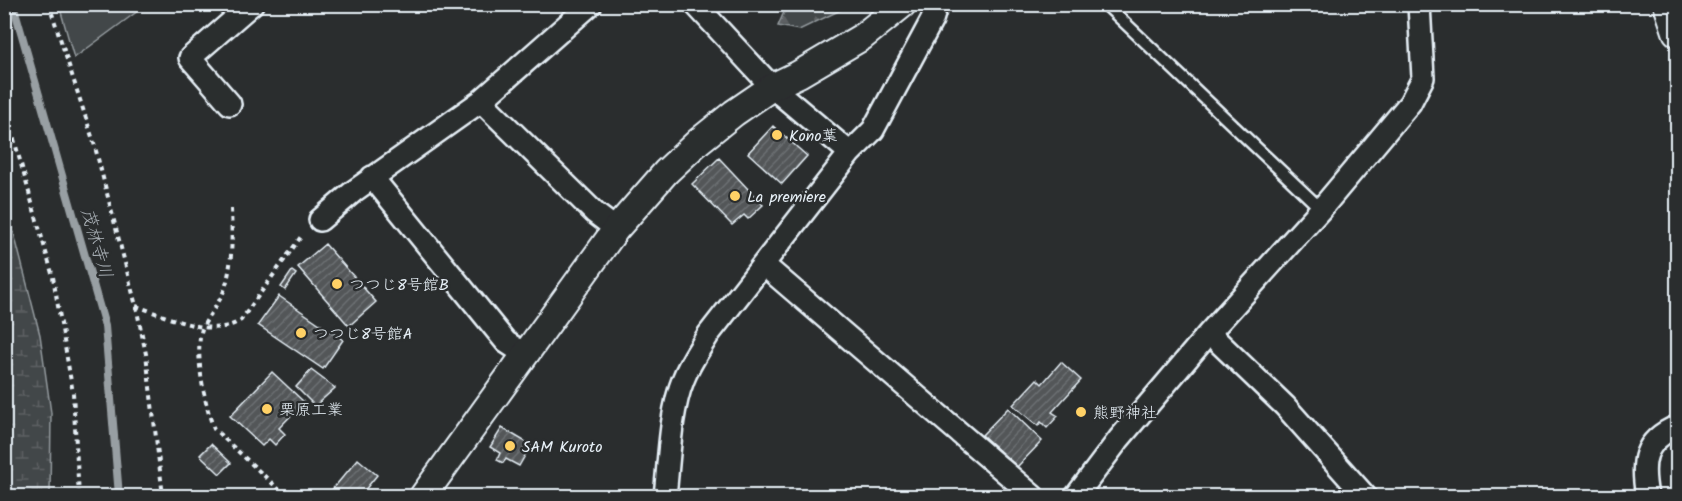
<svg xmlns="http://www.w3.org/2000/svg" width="1682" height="501" font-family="Kalam,'Klee One',sans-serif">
<defs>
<pattern id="forest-firs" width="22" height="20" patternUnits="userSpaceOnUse" patternTransform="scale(1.5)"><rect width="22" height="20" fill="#424648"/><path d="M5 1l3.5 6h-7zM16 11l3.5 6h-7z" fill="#5d6163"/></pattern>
<pattern id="wetland-marsh" width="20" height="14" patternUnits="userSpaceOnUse" patternTransform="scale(1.5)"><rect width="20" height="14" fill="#424648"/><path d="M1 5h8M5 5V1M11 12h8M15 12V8" fill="none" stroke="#5d6163"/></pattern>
<pattern id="building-hatch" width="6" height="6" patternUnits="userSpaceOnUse" patternTransform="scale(1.5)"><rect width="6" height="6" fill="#535759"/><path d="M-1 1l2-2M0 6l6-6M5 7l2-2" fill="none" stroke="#6c7072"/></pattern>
</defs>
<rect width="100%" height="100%" fill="#2a2d2e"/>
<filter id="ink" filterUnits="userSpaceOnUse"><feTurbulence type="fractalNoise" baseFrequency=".0167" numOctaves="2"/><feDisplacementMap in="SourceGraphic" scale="12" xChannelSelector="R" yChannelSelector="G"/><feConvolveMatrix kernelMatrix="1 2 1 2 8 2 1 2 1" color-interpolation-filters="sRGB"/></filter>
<g filter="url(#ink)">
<path fill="#424648" stroke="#959ca0" stroke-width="1.5" d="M59,5V4L146,5L74,58Z"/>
<path fill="url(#forest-firs)" stroke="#959ca0" stroke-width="1.5" d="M787,5V4L851,5L799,30L778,26Z"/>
<path fill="url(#wetland-marsh)" stroke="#959ca0" stroke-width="1.5" d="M5,198L40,335L51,413L50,496H5Z"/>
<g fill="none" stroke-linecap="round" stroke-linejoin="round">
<path stroke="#989fa3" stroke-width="8" d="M13,4L105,326L119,496"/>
</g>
<path fill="url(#building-hatch)" stroke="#e8f1f8" stroke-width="1.5" d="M773,126L807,156L782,184L748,153Z
M719,158L763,205L748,219L744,215L732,225L692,184Z
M325,244L376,302L349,326L298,267Z
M292,271L296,274L285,290L281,287Z
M279,296L343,340L323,369L258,325Z
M1061,362L1081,380L1052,412L1058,416L1047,428L1041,422L1038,426L1013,405L1037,379L1042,384Z
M311,370L335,388L315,406L296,387Z
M272,372L304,402L279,428L285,434L275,445L269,439L262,446L230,416Z
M1008,408L1042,441L1017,467L982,435Z
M502,428L531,445L519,466L506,459L503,463L497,460L500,453L490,447Z
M211,444L231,463L220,474L200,455Z
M358,459L377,475L360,496H337L331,491Z"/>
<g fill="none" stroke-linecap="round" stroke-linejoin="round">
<g stroke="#e8f1f8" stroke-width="15">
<path id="service" d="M1105,4L1321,209"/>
</g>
<g stroke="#e8f1f8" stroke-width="26">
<path id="minor" d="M481,101L595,213L616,229
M230,104L190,58L252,4
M850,153L873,130L932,20L937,4
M372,177L506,342L526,355
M320,220L354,191L481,101L591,4
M764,265L1033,496
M1209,333L1285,406L1365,496
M665,496C669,462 670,412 683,380C689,364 699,350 708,335L850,153L772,87L695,4
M1076,496L1119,439L1209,333L1321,209L1410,103L1423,78L1419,4
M1647,496C1641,463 1642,441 1678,426"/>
</g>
<g stroke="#e8f1f8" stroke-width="30">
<path id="tertiary" d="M423,496L616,229L666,172L699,141L734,113L772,87L799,74L862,37L903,4"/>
</g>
<g stroke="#e8f1f8" stroke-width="34">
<path id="secondary" d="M1669,4L1678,31"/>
</g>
<path stroke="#e8f1f8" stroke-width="4" stroke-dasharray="4.5 4.5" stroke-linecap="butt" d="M49,4L94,143L136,306L146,354L163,496
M4,104L53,277L73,393L79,496
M231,209C232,236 233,262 225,288C220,303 208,315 202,329C194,352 205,407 214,429L286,496
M136,306C167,316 212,340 241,320L303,234"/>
<use href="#service" stroke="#2a2d2e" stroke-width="10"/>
<use href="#minor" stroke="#2a2d2e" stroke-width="21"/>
<use href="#tertiary" stroke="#2a2d2e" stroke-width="26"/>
<use href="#secondary" stroke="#2a2d2e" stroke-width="30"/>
</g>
</g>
<g fill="#ffd166" stroke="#2a2d2e" stroke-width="2">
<circle cx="777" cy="135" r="6"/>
<circle cx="735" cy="196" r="6"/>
<circle cx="337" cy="284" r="6"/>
<circle cx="301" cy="333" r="6"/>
<circle cx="267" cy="409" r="6"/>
<circle cx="1081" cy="412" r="6"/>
<circle cx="510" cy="446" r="6"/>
</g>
<g text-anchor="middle" stroke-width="5" stroke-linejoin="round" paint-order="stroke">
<g font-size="16" fill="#e8f1f8" stroke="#2a2d2e" text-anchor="start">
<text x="789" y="141">Kono葉</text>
<text x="747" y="202">La premiere</text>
<text x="349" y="290">つつじ8号館B</text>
<text x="313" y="339">つつじ8号館A</text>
<text x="279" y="415">栗原工業</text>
<text x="1093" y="418">熊野神社</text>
<text x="522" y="452">SAM Kuroto</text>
</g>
<g font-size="18" font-style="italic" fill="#acb3b9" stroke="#2a2d2e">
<text transform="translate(97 243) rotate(74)" y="6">茂林寺川</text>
</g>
</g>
<rect width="1682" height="501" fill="none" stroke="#2a2d2e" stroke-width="24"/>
<rect x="12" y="12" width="1658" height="477" fill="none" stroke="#e8f1f8" stroke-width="2" filter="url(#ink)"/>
</svg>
